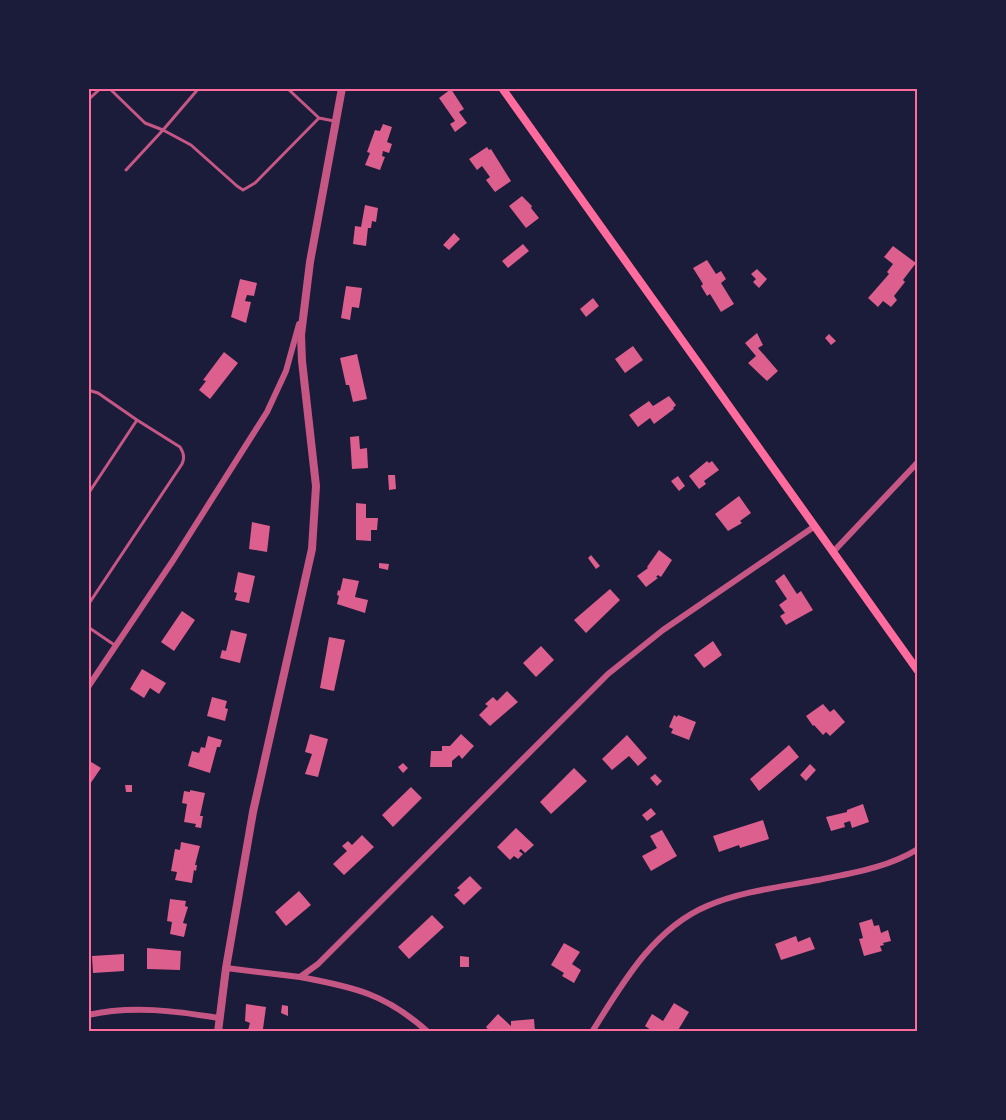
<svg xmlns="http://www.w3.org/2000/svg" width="1006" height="1120" font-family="'Fira Sans Condensed',sans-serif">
<rect width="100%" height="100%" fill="#1b1b3a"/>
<path fill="#dd5f8e" d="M451,89L464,109L459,112L467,123L455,132L450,124L455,121L439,98Z
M383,124L392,127L387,142L392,144L389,153L383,151L382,156L385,157L380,170L365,165L370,153L367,152L375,130L380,131Z
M487,147L489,150L491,149L511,181L495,192L486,180L490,177L482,166L477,170L469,159Z
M522,196L532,206L531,208L539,218L526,228L509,206Z
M365,205L378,208L376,222L372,221L371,228H368L366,246L353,244L355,226L361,227Z
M454,233L460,239L449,250L443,245Z
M523,244L529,251L508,268L502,261Z
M893,246L916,263L903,280L905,282L894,296L897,300L891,307L883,301L878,307L868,298L889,274L887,272L893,264L884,257Z
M707,260L716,274L721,271L726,279L721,283L734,304L721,312L710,294L707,296L701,286L703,284L693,268Z
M757,269L767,279L759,288L753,282L756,279L751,274Z
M240,279L257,283L254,296L247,295L245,301L251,302L246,323L231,317Z
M346,286L362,288L359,308L352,307L350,320L341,318Z
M593,298L599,306L586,317L580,309Z
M757,333L763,345L758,348L778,371L767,381L748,363L756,356L745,343Z
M829,334L836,341L831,345L825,338Z
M633,346L643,360L625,373L615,359Z
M224,352L238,363L210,399L199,390L206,381L203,380Z
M357,354L367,399L353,402L349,385H346L340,358Z
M669,396L676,405L673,408L674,409L654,424L650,418L638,427L629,415L649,401L653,406Z
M359,436L360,449L367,448L368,468L352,469L350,437Z
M707,461L709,463L712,461L719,470L704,481L706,484L699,489L689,476Z
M388,475H395L396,489L389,490Z
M678,476L685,486L679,491L671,481Z
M739,496L751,513L740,521L742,523L728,531L715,514Z
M356,503L366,504V518H378L377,530H371V541L356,540Z
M252,522L270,526L267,552L249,549Z
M659,550L672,560L661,577L658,575L656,577L658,578L646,587L637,576L648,568L647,567Z
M591,555L600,566L596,569L588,558Z
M379,563L389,564L388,570L379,568Z
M238,572L255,576L249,603L235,600L237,593L234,592Z
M784,574L797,594L801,591L813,610L786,625L780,616L785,613L779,605L787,599L775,581Z
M343,578L359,581L355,597L368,600L365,613L337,604L339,596L337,595L338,590L340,591Z
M610,589L620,600L586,633L574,620Z
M182,611L195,620L174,651L161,642Z
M231,630L247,634L240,663L220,658L222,650L226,651Z
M329,637L345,640L334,691L320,688Z
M713,641L722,655L704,668L694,655Z
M541,646L554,660L536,677L523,663Z
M142,669L166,683L159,694L150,688L144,698L130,689Z
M507,691L518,702L490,726L479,715L488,706L485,704L493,697L497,701Z
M212,697L227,701L225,708L228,709L225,721L207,716Z
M823,704L830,712L834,709L845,722L830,736L826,732L823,735L814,725L813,726L806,716Z
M674,715L677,717L678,715L696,722L689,740L671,733L673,729L669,727Z
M310,734L328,739L318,777L305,774L312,754L305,752Z
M461,734L474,746L462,759L459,755L452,761V767H430L431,751H442V746H450Z
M627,735L647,758L638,766L629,756L612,770L602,759Z
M208,736L222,740L220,747H217L210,773L188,766L192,751L199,753L201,747L205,748Z
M789,745L799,757L759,791L750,779Z
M88,760L101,768L88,787Z
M403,763L408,768L403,773L398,767Z
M810,764L816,770L806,781L800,775Z
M574,768L587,781L551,814L540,802Z
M655,774L662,781L657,786L650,778Z
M125,785H132V792H126Z
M411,787L422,798L393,827L382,815Z
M190,790L205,793L200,816H203L201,828L195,827L196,824L184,822L187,804L182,803L184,791L190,792Z
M863,804L869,822L852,828L850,821L844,823L845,827L831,831L826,817L847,812V810Z
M651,808L656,814L647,821L642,815Z
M763,820L769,839L740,848L739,845L719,852L713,836Z
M516,828L534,845L525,853L521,849L519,851L523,854L518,859L514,856L510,860L497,847Z
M662,830L677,856L651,871L642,856L657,848L650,836Z
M362,835L374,847L344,875L333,864L347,851L342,846L348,841L352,845Z
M181,842L200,846L195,865H197L196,871L194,870L192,883L175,880L177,872L171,871L175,849L180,850Z
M470,876L482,888L464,905L454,895L460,890L457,888Z
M299,891L311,905L286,926L275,912Z
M170,899L186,901L185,906L188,907L183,923L187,924L184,937L170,934L172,922L167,921Z
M432,915L444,927L409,959L398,947Z
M872,919L874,926L879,925L881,933L888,930L891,941L883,943L884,945L880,946L882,951L864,956L859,939L863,938L859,923Z
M796,936L798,942L810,937L815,949L781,960L775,944Z
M564,943L580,952L572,964L581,970L574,983L562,976L564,973L551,965Z
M147,948L181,951L180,970L147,969Z
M124,954V971L93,973L92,956Z
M460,956L469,957V967H460Z
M674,1003L689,1012L677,1032H654L645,1026L652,1014L663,1021Z
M246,1004L266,1007L263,1029L248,1030L250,1023L245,1021Z
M282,1005L288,1006V1016L281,1013Z
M498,1014L511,1026V1021L534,1019L535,1032H490L486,1027Z"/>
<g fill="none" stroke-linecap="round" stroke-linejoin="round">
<path stroke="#c65784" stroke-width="3" d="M109,88L145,123L163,130L126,170
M199,88L163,130L191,145L237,186L243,190L255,183L319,118
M287,88L319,118L334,121
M88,100L101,88
M88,390L98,393L137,420
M88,494L137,420L180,447C184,453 185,458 182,464L88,605
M88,627L116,646"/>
<path stroke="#c65784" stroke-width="6" d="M834,551L918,462
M88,687L174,559L267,412L286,371L299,324
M226,968L300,977L318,964L608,674L663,630L815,526
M300,977C354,987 386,994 428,1032
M88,1015C132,1005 176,1011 219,1018
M592,1032C622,984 653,929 707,906C742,891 781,887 818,880C852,873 887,868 918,849"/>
<path stroke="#c65784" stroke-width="8" d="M218,1032L226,968L253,812L312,549L316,486L302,361L301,335L310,262L342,88"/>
<path stroke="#ff6b9d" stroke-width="8" d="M502,88L918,671"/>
</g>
<rect width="1006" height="1120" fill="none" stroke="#1b1b3a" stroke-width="180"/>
<rect x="90" y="90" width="826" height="940" fill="none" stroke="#ff6b9d" stroke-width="2"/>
</svg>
